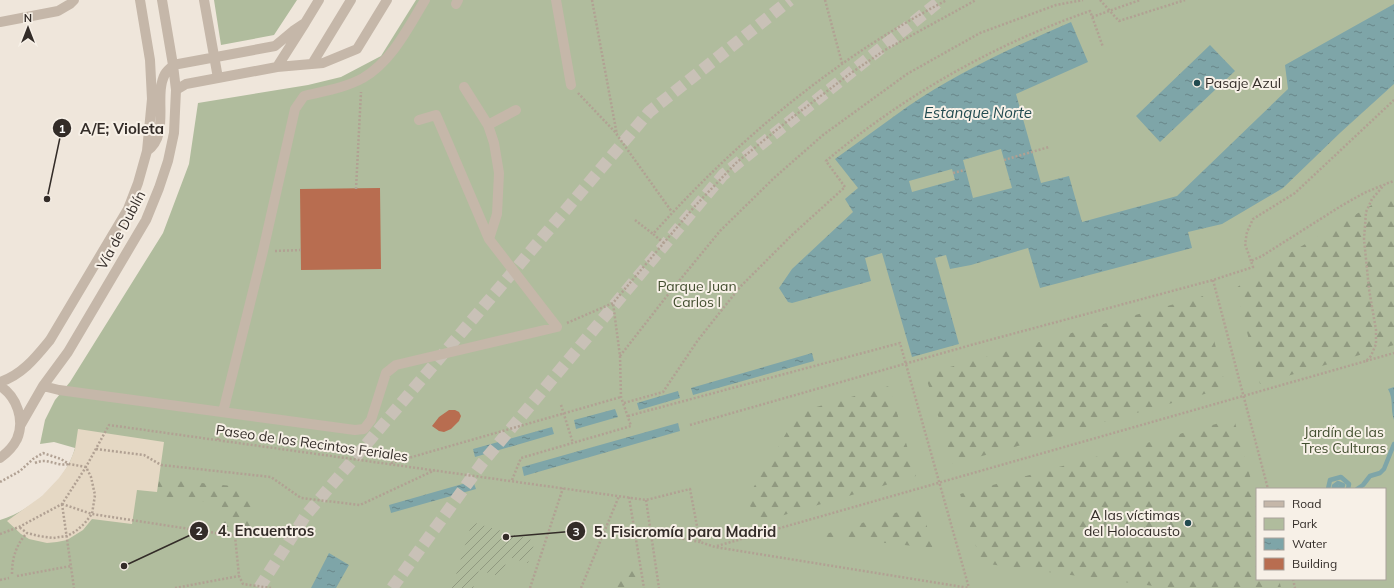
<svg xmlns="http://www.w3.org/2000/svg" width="1394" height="588" font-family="Mulish,sans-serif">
<defs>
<pattern id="forest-firs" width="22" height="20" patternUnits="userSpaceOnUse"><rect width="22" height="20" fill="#b0bc9d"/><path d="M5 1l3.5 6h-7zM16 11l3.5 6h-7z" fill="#909980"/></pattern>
<pattern id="garden-furrows" width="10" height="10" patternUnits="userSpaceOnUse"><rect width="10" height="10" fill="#b0bc9d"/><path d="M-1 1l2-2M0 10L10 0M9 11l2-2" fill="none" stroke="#909980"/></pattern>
<pattern id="water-ripples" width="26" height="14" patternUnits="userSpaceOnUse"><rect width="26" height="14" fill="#7ea5a8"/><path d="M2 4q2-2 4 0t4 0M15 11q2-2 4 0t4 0" fill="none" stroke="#688789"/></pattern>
</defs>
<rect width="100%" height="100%" fill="#efe6db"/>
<path fill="#b0bc9d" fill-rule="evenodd" d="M214,0H297L274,35L221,45Z
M416,0H1394V588H0V520C32,510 66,482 75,448L54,442L40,444L45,420L55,400L70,382L163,233L189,164L198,103L308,85L341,77L381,56ZM1257,489H1385V579H1257Z"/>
<path fill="url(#forest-firs)" d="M1394,192V345L1260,384L1236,288L1266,267Z
M1203,296L1226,388L953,464L925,374Z
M889,386L916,476L757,523L747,498L799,412Z
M1234,419L1257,501V579H1279L1281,588H1169L981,563L960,494Z
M159,479L254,488L250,532L220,529L222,503L156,497Z
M921,505L933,548L819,536Z
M634,562L638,588H612Z"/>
<path fill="url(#garden-furrows)" d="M472,522L535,541L528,563L508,557L501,577L479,570L473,588H452Z"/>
<path fill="#e5d8c4" d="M78,429L164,442L157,492L137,490L132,524L92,519L83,530L67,540L57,542L47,543L29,539L21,534L7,521L42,496L59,478L69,464L75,449Z"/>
<path fill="url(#water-ripples)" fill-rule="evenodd" d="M1394,4V84L1341,132L1283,188L1222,224L1188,232L1192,248L1040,288L1028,248L971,265L950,269L946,255L935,258L959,344L912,357L882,253L865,258L871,281L792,303L788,302L779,288L792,269L853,212L845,199L858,188L835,159C859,142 883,124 907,107C958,72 1015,46 1071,22L1088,62L1016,94L1041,183L1069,176L1082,222L1177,196L1288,89L1285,65ZM1001,149L1012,188L973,198L963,160ZM952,169L955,180L912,192L909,181Z
M1210,45L1235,71L1160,142L1136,116Z
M812,353L814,361L693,395L691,388Z
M1394,387V420C1390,408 1394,400 1388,389Z
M678,391L680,398L639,410L637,403Z
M615,409L618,417L576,429L574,420Z
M678,423L680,431L524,476L522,467Z
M552,427L554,434L475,457L473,449Z
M473,481L476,489L391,513L389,505Z
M329,553L349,565L336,588H311Z"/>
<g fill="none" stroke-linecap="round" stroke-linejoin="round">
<path stroke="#7ea5a8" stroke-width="4.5" d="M1328,489L1330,480L1341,477L1349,484L1348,489
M1334,489V486L1338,483L1343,485L1342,488H1338
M1357,489L1363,485L1370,476L1380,473L1384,469L1394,444"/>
</g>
<path fill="#b86d50" d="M380,188L381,269L301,270L300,189Z
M449,410H455L459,412L461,416L459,421L451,429L444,432L439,431L432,426L439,417Z"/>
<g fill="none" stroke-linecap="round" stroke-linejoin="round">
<path stroke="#c9c1b7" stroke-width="12" stroke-dasharray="12 6" stroke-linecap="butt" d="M259,588L306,515L649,112L790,0
M392,588L483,462L723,175L941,0"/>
<path stroke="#b1a193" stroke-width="2.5" stroke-dasharray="2 2" stroke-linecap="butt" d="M592,0L617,135L672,212
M825,0L842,63
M1100,0L1119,21L1185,0
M1092,17L1140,0
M578,93L617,134
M1004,160L1049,147
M953,173L965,170
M356,189L361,92
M635,220L653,234
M664,243L653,234C737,140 835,58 947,0
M275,251L301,250
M1251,261L1245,244L1247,232L1253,219L1295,193L1394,100
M1213,280L1268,489
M567,323L613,303L695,206L736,163L785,123L851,73L885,50L976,0
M620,356L670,292L720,231L774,178L823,135L907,74L980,33L1056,5L1083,0
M1366,361L1394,353
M624,403L663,392L698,340L740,287L792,235L845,187L826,161C903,96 995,44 1090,11L1103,47
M561,405L573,443
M628,416L900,343L969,588
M690,425L971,345L1213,280L1253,267L1251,261L1262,256L1341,206L1364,193L1383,185
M218,440L221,423
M96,449L144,455L161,465L271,477L301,498L360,505L435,470
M35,463C49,457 55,467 69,464
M391,463L621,397
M512,480L521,458L631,426L621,397L620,356L613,303
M0,482L20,471L33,459L43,453L61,459L69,464L86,467L91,477L95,495L92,514L84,524L76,531L67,536L53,538L39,536L27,533L19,527
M629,497L644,588
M646,500L659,588
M62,504L92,514L235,536L239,576L243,584L271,588
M62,504L74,588
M651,533L700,542
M0,534L19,527L62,504L86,467L109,425L646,500L690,489L700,542L715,547L969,588
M717,546L1366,361L1371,356L1376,344V330L1369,289L1364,239L1366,212L1372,199L1385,184L1394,181
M12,574C12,558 16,545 27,533
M17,576L71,566
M1293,579L1295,588
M0,580L9,578
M175,588L239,576
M530,588L563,488
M581,588L619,496"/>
<path stroke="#c5b7a9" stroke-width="10" d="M204,0L218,78
M556,0L571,85
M456,4L458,0
M0,22L58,11L70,4L74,0
M305,23L319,0
M312,64L351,0
M277,67L323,63L357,49L387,0
M464,87L488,125L494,143L499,173L497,214L489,239
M488,125L516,110
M147,151C171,134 153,96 165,74C166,71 171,68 173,65L275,46L293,31L305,23L277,67L186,84L176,90
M0,382C22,375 36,357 50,340L128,209L138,183L147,151L152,99L150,60L140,0
M0,386C17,397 25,420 17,439C13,447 7,453 0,458
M43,386L59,390L355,430L364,429L371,420L386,373L396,365L557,327L489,239L436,115L419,120
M223,412L263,251L295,109L304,96C324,91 345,88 363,78C392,61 408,28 425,0
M20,426L43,386L68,352L146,220L159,188L168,161L174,133L176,90L173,65L162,0"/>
</g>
<g fill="#224b50" stroke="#f7f0e7" stroke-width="1.5">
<circle cx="1197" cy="83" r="4"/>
<circle cx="1188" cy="523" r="4"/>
</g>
<g text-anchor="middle" stroke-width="4" stroke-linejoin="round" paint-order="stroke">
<g font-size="14" fill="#332c28" stroke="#f7f0e7" text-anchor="start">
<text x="1205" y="88">Pasaje Azul</text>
<text x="1180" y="520" text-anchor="end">A las víctimas<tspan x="1180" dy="16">del Holocausto</tspan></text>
</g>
<g font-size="14" fill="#332c28" stroke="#f7f0e7">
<text transform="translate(121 230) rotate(-62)" y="5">Vía de Dublín</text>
<text transform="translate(312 443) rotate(8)" y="5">Paseo de los Recintos Feriales</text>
</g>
<g font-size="14" fill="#424e2f" stroke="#f7f0e7">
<text x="697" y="291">Parque Juan<tspan x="697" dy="16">Carlos I</tspan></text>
<text x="1344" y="437">Jardín de las<tspan x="1344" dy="16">Tres Culturas</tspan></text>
</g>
<g font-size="15" font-style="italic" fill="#224b50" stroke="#f7f0e7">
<text x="978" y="118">Estanque Norte</text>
</g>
</g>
<path fill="none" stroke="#332c28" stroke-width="1.5" d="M47 199L62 128M124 566L199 531M506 537L576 531"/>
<g fill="#332c28" stroke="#f7f0e7" stroke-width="1.5">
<circle cx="47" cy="199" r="4"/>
<circle cx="124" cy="566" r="4"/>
<circle cx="506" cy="537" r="4"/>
<circle cx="62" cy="128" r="10"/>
<circle cx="199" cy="531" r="10"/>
<circle cx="576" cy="531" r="10"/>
</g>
<g font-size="12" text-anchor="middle" font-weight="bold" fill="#fff">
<text x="62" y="133">1</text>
<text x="199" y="535">2</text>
<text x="576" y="536">3</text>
</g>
<g font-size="15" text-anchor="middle" font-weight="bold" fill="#332c28" stroke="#f7f0e7" stroke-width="4" stroke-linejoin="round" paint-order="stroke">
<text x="122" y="134">A/E; Violeta</text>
<text x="266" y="536">4. Encuentros</text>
<text x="685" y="537">5. Fisicromía para Madrid</text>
</g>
<rect x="1256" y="488" width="130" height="92" fill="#f7f0e7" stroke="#a9a29b"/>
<rect x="1264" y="501" width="20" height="6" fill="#c5b7a9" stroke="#a9a29b"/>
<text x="1292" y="508" font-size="12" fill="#332c28">Road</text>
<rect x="1264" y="518" width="20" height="12" fill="#b0bc9d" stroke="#a9a29b"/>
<text x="1292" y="528" font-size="12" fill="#332c28">Park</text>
<rect x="1264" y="538" width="20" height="12" fill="url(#water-ripples)" stroke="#a9a29b"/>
<text x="1292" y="548" font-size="12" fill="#332c28">Water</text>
<rect x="1264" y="558" width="20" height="12" fill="#b86d50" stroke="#a9a29b"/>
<text x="1292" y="568" font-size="12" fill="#332c28">Building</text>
<g transform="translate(28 28)" stroke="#f7f0e7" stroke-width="3" paint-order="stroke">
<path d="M0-3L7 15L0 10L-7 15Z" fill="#332c28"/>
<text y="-6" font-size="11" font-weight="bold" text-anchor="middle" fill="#332c28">N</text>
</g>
</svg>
